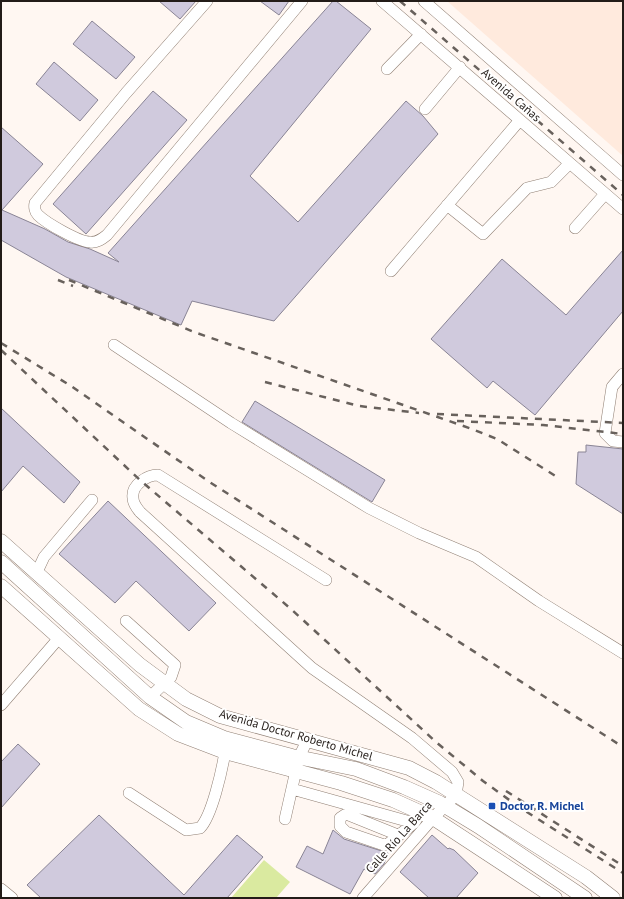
<svg xmlns="http://www.w3.org/2000/svg" width="624" height="899" font-family="'PT Sans',sans-serif">
<rect width="100%" height="100%" fill="#fff7f2"/>
<path fill="#ffeadd" d="M447,1H623V156Z"/>
<path fill="#daeaa0" d="M264,860L290,882L276,898H231Z"/>
<path fill="#d0cadd" stroke="#898495" d="M159,1H196L180,19Z
M260,1H289L279,15Z
M333,1H336L371,29L250,176L298,222L406,101L423,116L438,134L274,321L192,301L181,325L66,277L1,240V127L43,164L2,210L45,229L68,242L90,249L119,262L108,253Z
M92,21L135,57L116,79L73,44Z
M54,62L98,100L80,121L36,84Z
M153,91L187,120L86,234L53,204Z
M623,250V311L535,415L493,381L487,388L431,339L502,259L566,315Z
M255,401L385,480L372,502L242,422Z
M1,408L80,482L64,503L23,466L1,492Z
M586,445L623,449V514L576,484L578,452H586Z
M108,501L216,603L189,631L136,581L115,603L59,554Z
M18,744L40,764L1,808V762Z
M99,815L184,895L237,835L263,857L227,898H41L27,885Z
M333,830L344,839L388,853L384,864L375,874L364,869L350,894L296,867L307,846L323,854Z
M432,835L448,849L449,848L454,850L478,873L456,898H429L400,872Z"/>
<g fill="none" stroke-linecap="round" stroke-linejoin="round">
<g stroke="#918075" stroke-width="12">
<path id="minor" d="M207,1L126,93L35,203C34,207 35,212 38,215C46,223 79,242 90,242C97,243 102,239 107,235L302,1
M382,1L623,209
M424,1L623,175
M387,69L421,34
M425,109L460,67
M447,205L483,234L527,188L551,182L569,164
M575,228L605,194
M391,271L520,120
M114,345L231,423L369,508L419,533L476,557L539,601L623,653
M623,374L612,387L605,433L613,441L623,442
M37,572L44,557L92,500
M326,580L158,475C147,475 131,485 133,498C133,504 137,508 140,512L312,668L412,738L452,772L458,782L456,795L433,818L363,898
M126,621L175,665L171,677L150,697
M1,705L59,638
M292,789L414,823L416,820
M129,793L186,830L200,828C212,816 222,770 225,752
M285,819L299,757L308,739
M398,835L346,814L340,818V826L346,832L384,845L388,844L414,823
M1,889L12,898"/>
</g>
<g stroke="#918075" stroke-width="15">
<path id="major" d="M1,541L140,665L186,699L220,716L409,768L436,782L586,877L613,898
M1,562L150,697L186,722L224,738L292,756L356,769L404,787L440,803L478,826L585,898
M1,586L139,709L178,734L225,752L341,783L393,800L433,818L555,898"/>
</g>
<use href="#minor" stroke="#fff" stroke-width="11"/>
<use href="#major" stroke="#fff" stroke-width="14"/>
<path stroke="#68615c" stroke-width="2.5" stroke-dasharray="7 7" stroke-linecap="butt" d="M400,1L623,195
M58,280L73,286
M69,280L194,332L472,429L497,439L557,477
M1,343L71,386L208,481L623,747
M1,350L141,481L291,609L436,742L483,781L519,807L623,873
M265,382L359,406L419,413
M437,414L623,423
M457,421L543,425L623,434
M506,791L623,866"/>
</g>
<rect fill="#1a4fb4" stroke="#fff" stroke-width="1.5" x="488" y="802" width="8" height="8" rx="2"/>
<g text-anchor="middle" stroke-width="4" stroke-linejoin="round" paint-order="stroke">
<g font-size="12" fill="#231c18" stroke="#fff">
<text transform="translate(511 95) rotate(41)" y="4">Avenida Cañas</text>
<text transform="translate(296 735) rotate(16)" y="4">Avenida Doctor Roberto Michel</text>
<text transform="translate(399 837) rotate(-48)" y="4">Calle Río La Barca</text>
</g>
<g font-size="12" font-weight="bold" fill="#164399" stroke="#fff" text-anchor="start">
<text x="500" y="810">Doctor R. Michel</text>
</g>
</g>
<rect width="624" height="899" fill="none" stroke="#231c18" stroke-width="4"/>
</svg>
